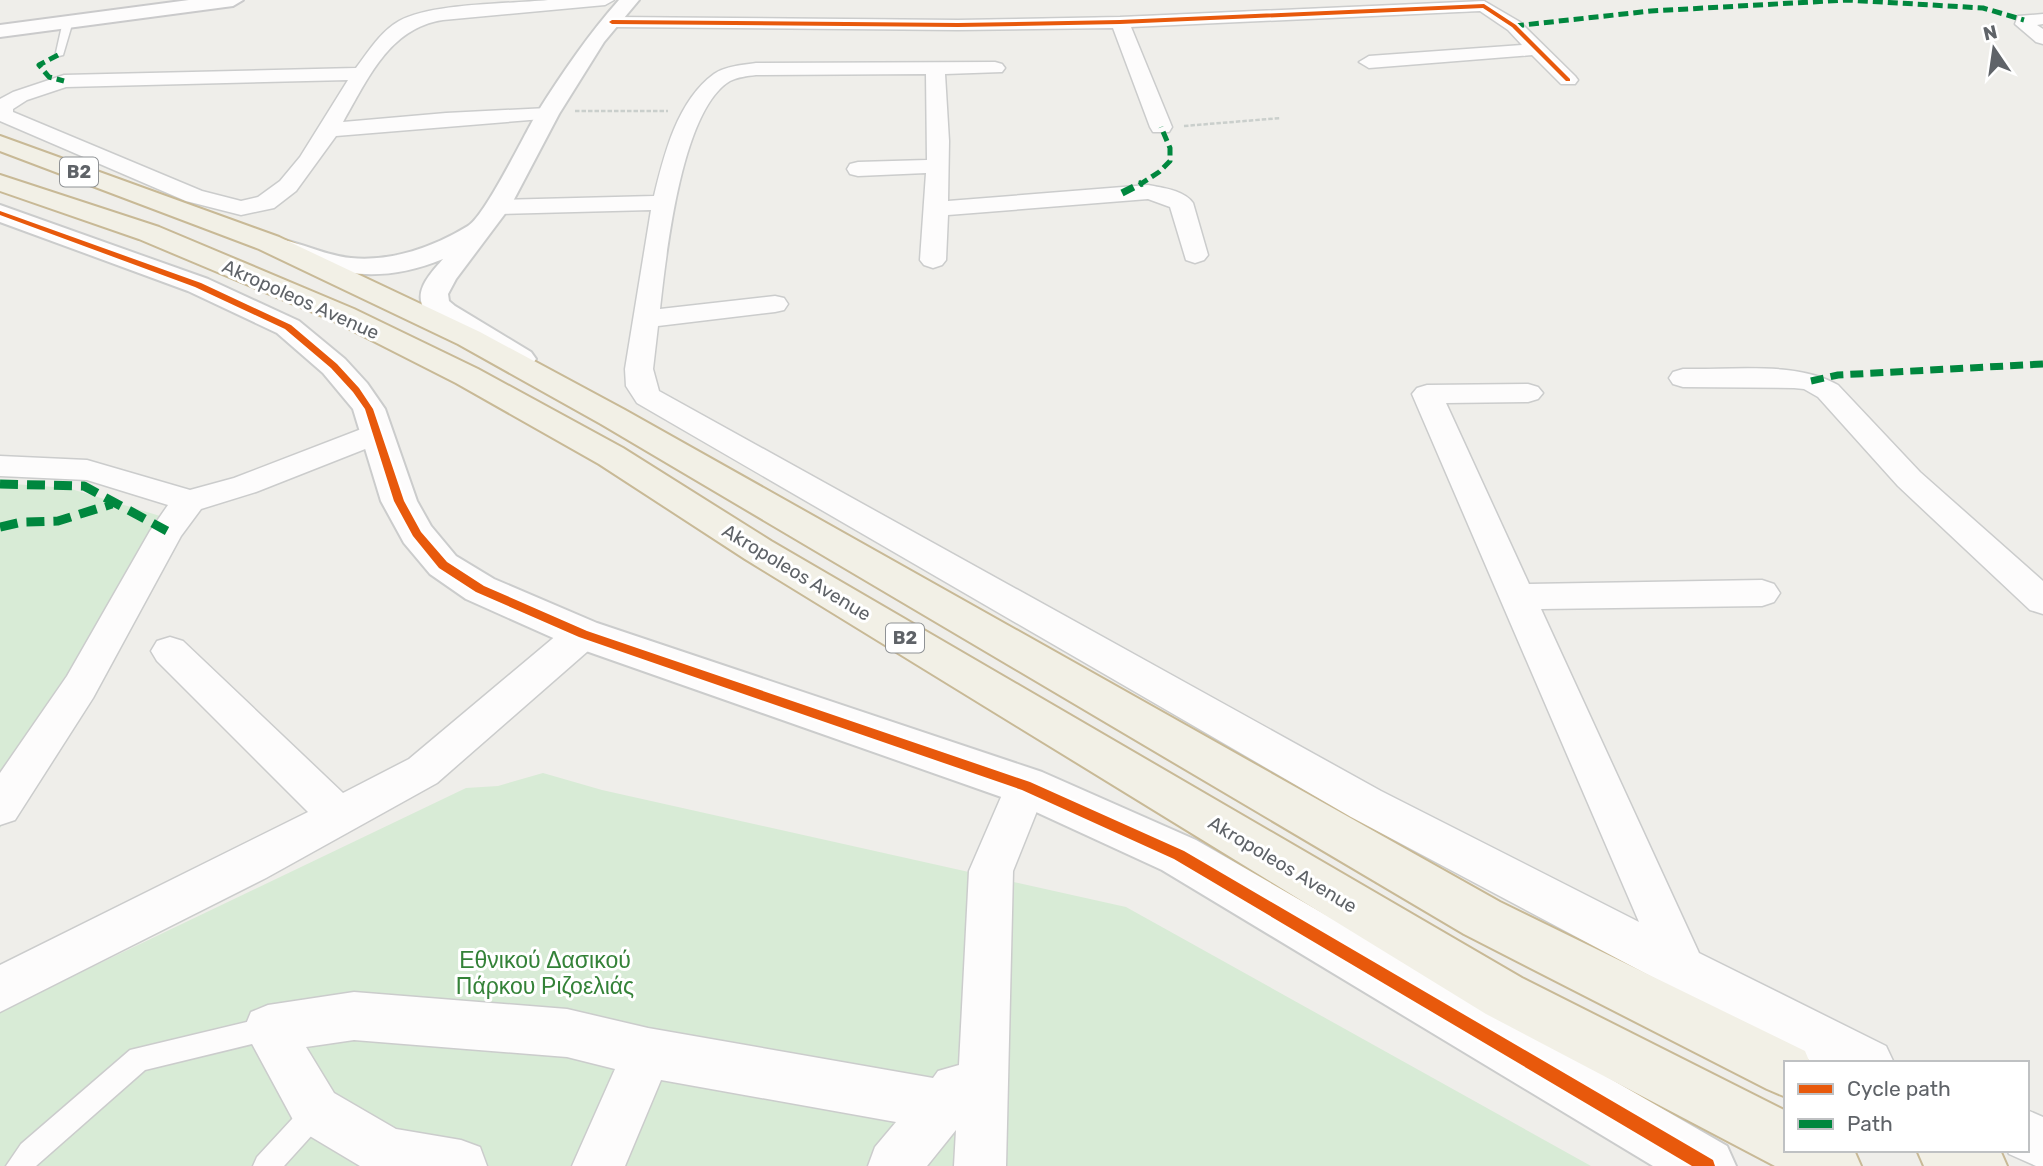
<svg xmlns="http://www.w3.org/2000/svg" width="2043" height="1166" font-family="Rubik,sans-serif">
<rect width="100%" height="100%" fill="#efeeea"/>
<path fill="#d8ebd6" d="M0,483L68,488L170,519L179,533V540L0,828Z
M543,773L602,790L1126,907L1591,1166H0V1011L466,788L498,786Z"/>
<g fill="none" stroke-linecap="round" stroke-linejoin="round">
<g stroke="#cbcccc" stroke-width="3">
<path id="service" d="M68,18L73,21L63,55L55,57L63,21Z
M268,1017L277,1020L280,1029L277,1038L145,1070L36,1166H6L21,1144L130,1050Z
M314,1101L323,1105L327,1114L323,1123L284,1166H253L257,1157L305,1105Z"/>
</g>
<g stroke="#cbcccc" stroke-width="3">
<path id="minor" d="M548,0H614L605,5L443,20C389,28 368,79 343,122L446,113L548,108L555,110L558,114L555,118L336,136L296,191L274,208L241,215L186,201L0,121V99L13,92L64,75L356,68C368,52 381,31 399,21C432,3 509,4 548,0ZM348,80L300,157L280,181L258,197L241,201L202,191L13,112V109L27,100L66,87Z
M1484,1L1520,22L1575,76L1578,80L1575,84H1561L1532,55L1369,68L1359,62L1369,56L1522,45L1508,30L1480,11L1131,27L1172,127L1169,132H1153L1150,127L1113,28L958,30L612,27L603,22L612,17L958,20L1120,17Z
M2043,14V24L2037,25L2043,29V44L2036,42L2015,24L2018,16Z
M995,62L1002,64L1005,68L1002,72L945,74L949,141L948,201L1148,185C1163,188 1184,190 1193,203L1208,255L1204,260L1195,263L1186,260L1170,207L1148,199L948,215L946,260L942,265L933,268L924,265L920,260L926,173L858,176L850,174L847,169L850,164L858,162L927,160L926,74L756,75C747,76 738,77 730,81C681,110 666,256 660,309L775,296L784,298L788,304L784,310L775,312L658,326L653,369L659,391L1381,791L1639,922L1412,394L1417,388L1427,385L1528,384L1538,387L1543,393L1538,399L1528,402L1446,403L1529,584L1762,580L1774,584L1780,593L1774,602L1762,606L1541,609L1699,953L1886,1046L1894,1063H1815L1797,1054L1351,817L637,403L626,386L625,369L651,210L497,214L489,212L485,207L489,202L497,200L654,196C664,155 677,101 714,74C725,66 743,65 756,63Z
M1683,369C1731,370 1797,361 1838,385L1920,472L2043,581V614L2030,610L1898,486L1818,397L1804,389L1794,388L1683,387L1673,384L1669,378L1673,372Z
M377,423L388,426L392,433L388,440L256,492L201,509L181,536L93,698L15,820L0,825V773L67,676L150,531L168,505L87,480L0,476V456L87,460L190,490L234,478Z
M583,620L596,624L601,634L596,644L437,783L266,878L0,1012V965L308,812L157,661L151,651L157,641L170,637L183,641L343,793L409,759L570,624Z
M1026,769L1041,774L1047,786L1013,871L1006,1166H954L956,1130L927,1166H868L875,1147L896,1122L661,1080L625,1166H572L615,1069L567,1057L354,1040L306,1047L334,1093L396,1129L461,1140L480,1147L487,1166H360L298,1129L244,1029L251,1012L268,1005L354,992L567,1009L648,1028L933,1078L938,1071L959,1065L969,871L1011,774Z
M2027,1110L2043,1117V1166H2036L2009,1154L2007,1150H2027Z"/>
</g>
<g stroke="#cbcccc" stroke-width="4">
<path id="tertiary" d="M619,0H639L604,42L559,114L510,207L456,279L448,294L449,301L455,306L531,352L536,359L531,366L520,368L509,366L425,310C412,292 431,273 443,259C380,285 336,274 274,254L270,248L274,242L284,240C306,245 328,256 351,258C391,262 434,247 468,226C485,216 524,135 537,113C562,73 588,35 619,0Z
M0,205L208,279L299,321L345,359L367,383L385,409L417,501L431,526L456,556L494,579L597,623L1042,772L1196,840L1727,1146L1736,1166H1653L1162,870L1010,800L569,645L466,599L430,574L404,543L381,501L353,409L323,373L277,333L188,291L0,222Z"/>
</g>
<g stroke="#cacacb" stroke-width="4">
<path id="secondary" d="M189,0H243L233,6L0,37V25Z"/>
</g>
<g stroke="#c8b996" stroke-width="4">
<path id="trunk" d="M0,136L279,237L480,332L625,410L1500,902L1805,1051L1810,1063H1786V1097L1767,1089L1464,934L601,424L458,344L259,249L0,151Z
M0,175L159,227L354,309L478,369L623,448L771,541L1522,978L1786,1111V1150H1854L1861,1166H1775L1486,1014L745,559L599,464L456,383L334,321L139,239L0,191Z
M1917,1150H2000L2007,1166H1924Z"/>
</g>
<path stroke="#cacfcc" stroke-width="2.5" stroke-dasharray="4.5 2" stroke-linecap="butt" d="M575,111H668
M1184,126L1281,118"/>
<use href="#service" fill="#fdfcfc" fill-rule="evenodd"/>
<use href="#minor" fill="#fdfcfc" fill-rule="evenodd"/>
<use href="#tertiary" fill="#fdfcfc" fill-rule="evenodd"/>
<use href="#secondary" fill="#fdfcfc" fill-rule="evenodd"/>
<use href="#trunk" fill="#f2f0e6" fill-rule="evenodd"/>
<path stroke="#00873e" stroke-width="5" stroke-dasharray="10 5" stroke-linecap="butt" d="M1514,26L1651,11L1847,0L1983,8L2024,20
M58,55L39,65L49,77L64,81
M1139,185L1159,172L1170,161V148L1161,127"/>
<path stroke="#00873e" stroke-width="7" stroke-dasharray="13 7" stroke-linecap="butt" d="M1122,193L1142,183
M1811,381L1838,375L2043,364"/>
<path stroke="#00873e" stroke-width="9" stroke-dasharray="18 9" stroke-linecap="butt" d="M0,484L84,486L167,531
M0,527L22,522L58,521L112,504"/>
<g stroke="#fff" stroke-width="5">
<path id="cycleway" d="M1484,4L1516,25L1570,79V81H1566L1512,27L1483,8L1120,24L958,27L612,24L609,22L612,20L958,23L1120,20Z
M0,211L201,283L291,325L337,364L359,388L373,409L404,501L421,532L447,562L484,586L587,631L1030,782L1184,851L1713,1160L1715,1166H1692L1174,859L1022,790L579,637L476,592L439,568L413,536L394,501L365,409L353,392L331,368L285,329L195,287L0,215Z"/>
</g>
<use href="#cycleway" fill="#e8590c" fill-rule="evenodd"/>
</g>
<g text-anchor="middle" stroke-width="6" stroke-linejoin="round" paint-order="stroke">
<g fill="#fff" stroke="#8f9295" stroke-width="2">
<rect x="60" y="157.5" width="38" height="29" rx="5"/>
<rect x="886" y="623.5" width="38" height="29" rx="5"/>
</g>
<g font-size="18" font-weight="bold" fill="#5f6368">
<text x="79" y="178">B2</text>
<text x="905" y="644">B2</text>
</g>
<g font-size="19" fill="#5f6368" stroke="#fff">
<text transform="translate(301 299) rotate(24)" y="7">Akropoleos Avenue</text>
<text transform="translate(797 572) rotate(31)" y="7">Akropoleos Avenue</text>
<text transform="translate(1283 864) rotate(31)" y="7">Akropoleos Avenue</text>
</g>
<g font-size="23" fill="#348238" stroke="#fff">
<text x="545" y="968">Εθνικού Δασικού<tspan x="545" dy="26">Πάρκου Ριζοελιάς</tspan></text>
</g>
</g>
<rect x="1784" y="1061" width="245" height="91" fill="#ffffff" stroke="#bfc1c3" stroke-width="2"/>
<rect x="1798" y="1084" width="35" height="10" fill="#e8590c" stroke="#bfc1c3" stroke-width="2"/>
<text x="1847" y="1096" font-size="21" fill="#5f6368">Cycle path</text>
<rect x="1798" y="1119" width="35" height="10" fill="#00873e" stroke="#bfc1c3" stroke-width="2"/>
<text x="1847" y="1131" font-size="21" fill="#5f6368">Path</text>
<g transform="translate(1994 49) rotate(347)" stroke="#ffffff" stroke-width="5" paint-order="stroke">
<path d="M0-5L12 26L0 18L-12 26Z" fill="#5f6368"/>
<text y="-10" font-size="19" font-weight="bold" text-anchor="middle" fill="#5f6368">N</text>
</g>
</svg>
